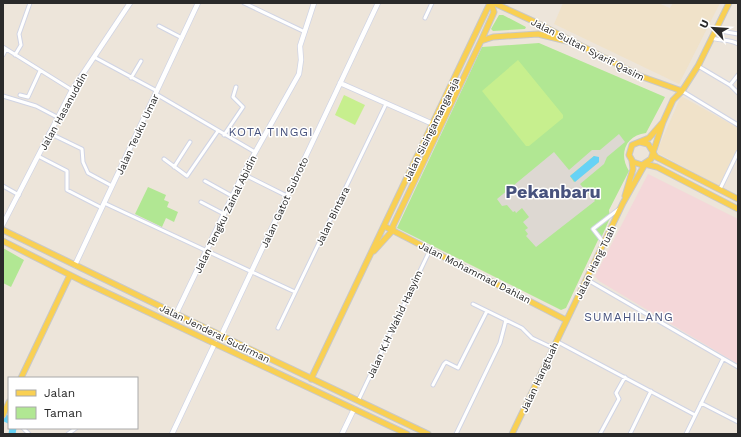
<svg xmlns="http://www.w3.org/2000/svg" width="741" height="437" font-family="'Work Sans',sans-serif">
<rect width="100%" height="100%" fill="#ede5da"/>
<path fill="#f0e2c9" d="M563,3H658L670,8L673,3H720L679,84L554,24Z
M681,96L738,128V147L719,186L658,153V149Z"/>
<path fill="#f4d7d9" d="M648,174L738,219V364L599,281L595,276Z"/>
<path fill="#b1e793" d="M499,15H503L526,27L525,29L493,31L491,29Z
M539,43L665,97L646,133C626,135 618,154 629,171L609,210L610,218L602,236L598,240L566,308L561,310L397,228L482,47Z
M148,187L166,195L164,200L169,202L167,207L178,212L174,222L166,218L162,227L135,214Z
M3,248L24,260L11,287L3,283Z"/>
<path fill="#c7ef8e" d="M518,60L563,115V118L529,146H526L482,91Z
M344,95L365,105L355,125L335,115Z"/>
<path fill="#ddd8d2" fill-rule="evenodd" d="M619,134L625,142L607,157L604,164L580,184L595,201L536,247L526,236L528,234L525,230L528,228L523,222L529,217L522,208L516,213L515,211L513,212L507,205L502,206L497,199L554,152L569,170L592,150H600ZM594,156L599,162L574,182L570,176Z"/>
<path fill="#67d2f6" d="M594,156L599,157V162L575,182L570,176Z"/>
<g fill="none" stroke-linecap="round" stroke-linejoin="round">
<path stroke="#67d2f6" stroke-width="7" d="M3,417L9,420
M12,434L13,428"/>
<g stroke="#d0d4e4" stroke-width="5">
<path id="street" d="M244,3L305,32
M425,18L432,3
M159,26L182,38
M715,30L738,34
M712,38C720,41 730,39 738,44
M3,47L72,90
M3,55L6,49
M15,55L21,45L19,34L30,3
M94,57L157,91
M698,66L730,85L738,93
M131,78L141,61
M730,85L738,75
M682,91L738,125
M156,94L255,152
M20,95L28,97L40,71
M3,96L36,106L57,117
M49,133L82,149L83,162L88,173L112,186
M224,135L243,107L233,97L236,87
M38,156L67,171V190L102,208
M164,159L187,176L218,131
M174,167L190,142
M243,174L287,196
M205,181L232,196
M3,186L19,195
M720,189L738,152
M201,202L224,214
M104,203L295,292
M604,243L593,229L619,209
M586,279L738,367
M473,304L522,328L532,338L553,348
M278,328L386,104
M556,341L695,415
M433,385L444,364L446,362L458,368L487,311
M358,401L430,250
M701,403L738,422
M23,428L29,434
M68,434L76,428
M456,434L500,343L506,320
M600,434L619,399L616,393L625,377
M630,434L651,391
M686,434L723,359"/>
</g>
<g stroke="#d0d4e4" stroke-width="6">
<path id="secondary" d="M340,83L433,124
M3,224L72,90L130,3
M75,265L198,3
M176,314L243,174L299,74L301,60L300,46L314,3
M221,336L378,3
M172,434L215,343
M342,434L354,409"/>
</g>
<g stroke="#c8c8c8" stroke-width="7">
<path id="primary" d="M494,3L535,22L640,76L682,91
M481,41L494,12L491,3
M663,122L649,138L632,145L629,155L633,162L642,165L651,159L663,122L673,100L682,91L698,66L729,3
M640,142L648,144L656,157L738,199
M645,164L657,167L738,209
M625,196L633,169L632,161
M384,226L566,320
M3,230L176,314L428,434
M3,241L82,281L407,434
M374,251L393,230V226L481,41L493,37L538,34L571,42
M21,378L70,275
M311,379L490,3
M3,415L9,402
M512,434L623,203L645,164"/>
</g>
<use href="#street" stroke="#fff" stroke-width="3"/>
<use href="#secondary" stroke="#fff" stroke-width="4.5"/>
<use href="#primary" stroke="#f9d053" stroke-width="5"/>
</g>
<g text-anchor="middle" stroke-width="3" stroke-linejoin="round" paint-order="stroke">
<g font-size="10" fill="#2a2a2a" stroke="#fff">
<text transform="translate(588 49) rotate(27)" y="4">Jalan Sultan Syarif Qasim</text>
<text transform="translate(63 111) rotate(-61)" y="4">Jalan Hasanuddin</text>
<text transform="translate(431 129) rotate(-64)" y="4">Jalan Sisingamangaraja</text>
<text transform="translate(137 134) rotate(-65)" y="4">Jalan Teuku Umar</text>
<text transform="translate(284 202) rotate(-65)" y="4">Jalan Gatot Subroto</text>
<text transform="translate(225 214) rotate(-64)" y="4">Jalan Tengku Zainal Abidin</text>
<text transform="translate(332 216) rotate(-64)" y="4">Jalan Bintara</text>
<text transform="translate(595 262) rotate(-64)" y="4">Jalan Hang Tuah</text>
<text transform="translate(475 272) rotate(27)" y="4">Jalan Mohammad Dahlan</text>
<text transform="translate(394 324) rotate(-65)" y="4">Jalan K.H Wahid Hasyim</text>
<text transform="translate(215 333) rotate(26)" y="4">Jalan Jenderal Sudirman</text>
<text transform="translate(539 377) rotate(-65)" y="4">Jalan Hangtuah</text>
</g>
<g font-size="12" letter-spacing="1" fill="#47527d" stroke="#fff">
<text x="271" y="136">KOTA TINGGI</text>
<text x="629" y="321">SUMAHILANG</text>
</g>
<g font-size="18" font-weight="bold" fill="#47527d" stroke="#fff">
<text x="553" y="198">Pekanbaru</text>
</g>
</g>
<rect width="741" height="437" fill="none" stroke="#2a2a2a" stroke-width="8"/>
<rect x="8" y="377" width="130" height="52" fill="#ffffff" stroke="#aaaaaa"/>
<rect x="16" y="390" width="20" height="6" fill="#f9d053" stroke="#aaaaaa"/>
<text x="44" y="397" font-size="12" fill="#2a2a2a">Jalan</text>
<rect x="16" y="407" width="20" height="12" fill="#b1e793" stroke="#aaaaaa"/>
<text x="44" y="417" font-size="12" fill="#2a2a2a">Taman</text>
<g transform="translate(713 28) rotate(295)" stroke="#ffffff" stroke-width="3" paint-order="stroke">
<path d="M0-3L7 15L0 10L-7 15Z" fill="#2a2a2a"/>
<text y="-6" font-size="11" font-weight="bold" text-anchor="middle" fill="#2a2a2a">U</text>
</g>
</svg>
